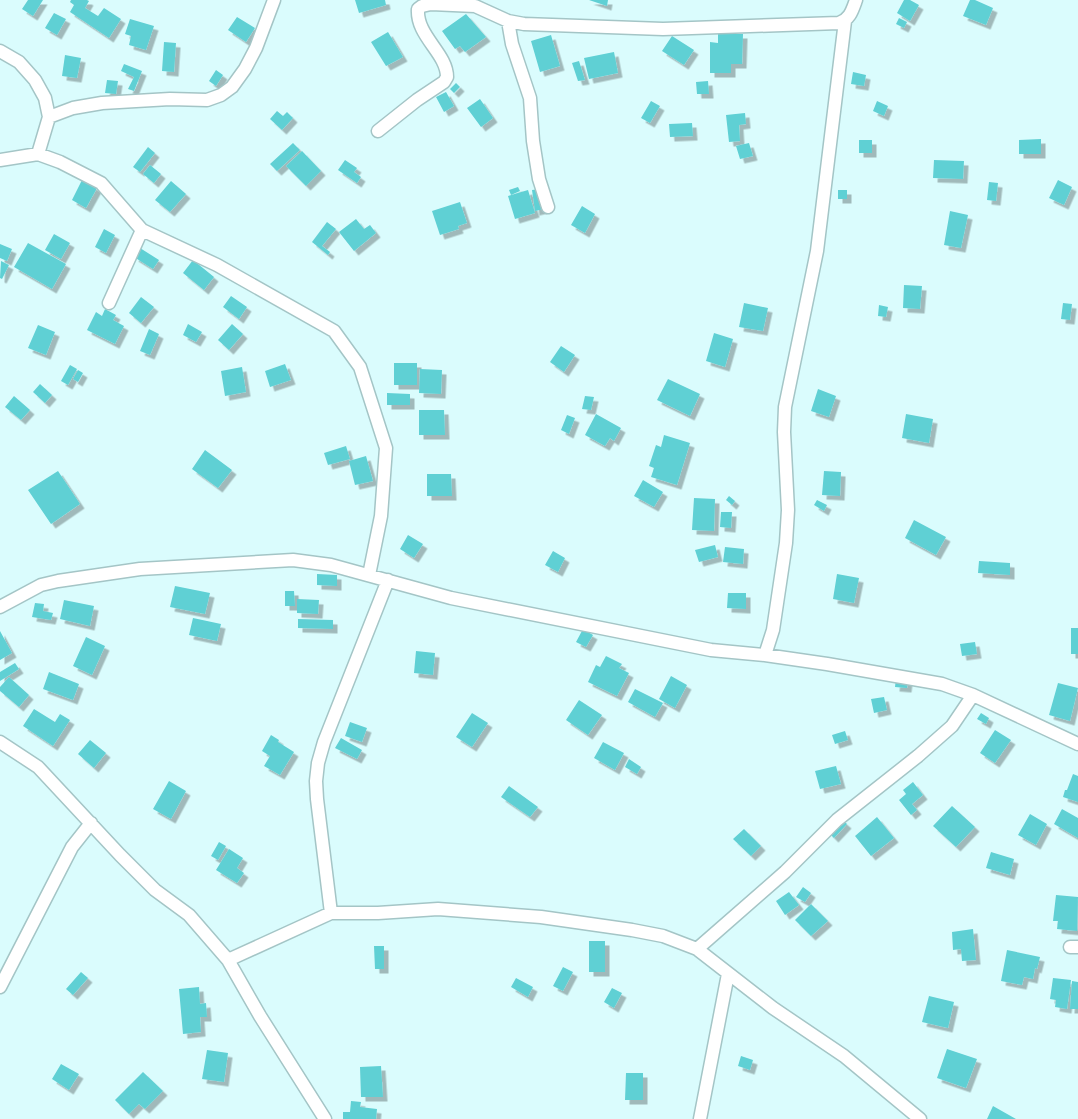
<svg xmlns="http://www.w3.org/2000/svg" width="1078" height="1119" font-family="Overpass,sans-serif">
<defs>
<filter id="shadow"><feDropShadow dx="4.5" dy="4.5" stdDeviation="0" flood-color="#0004"/></filter>
</defs>
<rect width="100%" height="100%" fill="#dafcfd"/>
<path fill="#5fd0d4" filter="url(#shadow)" d="M28,0H43L33,16L22,9Z
M71,0H87L89,1L85,8L98,16L104,8L121,19L109,38L70,12L74,5L70,2Z
M355,0H385L386,5L359,13Z
M589,0H608L607,6Z
M904,0H910L919,5L910,21L897,13Z
M970,0H975L993,8L986,25L963,16Z
M54,13L66,19L57,35L45,28Z
M466,14L486,37L465,52L460,46L455,49L442,31Z
M237,17L255,28L246,42L228,30Z
M899,18L907,22L904,28L896,24Z
M130,19L154,26L146,50L129,45L131,36L125,34Z
M388,32L403,57L386,66L371,42Z
M718,34H743L742,64H731V73H710V42L718,43Z
M551,35L560,66L540,72L531,41Z
M672,36L694,50L684,65L662,51Z
M164,42L176,43L174,72L162,71Z
M614,52L618,73L589,79L584,58Z
M65,55L81,58L77,78L62,76Z
M579,61L585,80L578,81L572,63Z
M124,64L142,71L134,91L128,89L134,77L121,71Z
M216,70L223,75L216,86L209,81Z
M853,72L866,75L864,86L851,84Z
M107,80L118,81L116,94L105,93Z
M708,81L709,94H697L696,82Z
M456,83L460,87L454,93L450,89Z
M446,92L454,106L444,112L436,97Z
M480,99L493,118L481,127L467,108Z
M651,101L660,106L650,123L641,118Z
M877,101L888,106L884,116L873,111Z
M277,111L283,116L287,112L293,118L282,130L270,119Z
M745,113L746,124L739,125L740,141L729,142L726,115Z
M692,123L693,136L670,137L669,124Z
M1041,139V154H1019V140Z
M859,140H872V153H859Z
M293,143L300,150L277,171L270,164Z
M749,143L753,156L740,159L736,146Z
M148,147L155,153L140,172L133,167Z
M302,151L321,171L306,186L286,166Z
M345,160L357,168L354,172L361,177L357,183L338,170Z
M934,160L964,161L963,179L933,178Z
M150,165L161,174L154,183L143,174Z
M82,180L97,188L86,208L72,200Z
M1058,180L1072,187L1064,205L1049,198Z
M171,181L186,194L170,212L155,200Z
M989,182L998,183L996,201L987,200Z
M518,187L520,191L511,195L509,190Z
M541,189L544,209L535,211L532,190Z
M528,190L535,213L515,219L508,196Z
M838,190H847V199H838Z
M460,202L467,223L458,226L459,229L440,235L432,211Z
M582,206L595,214L585,233L571,225Z
M950,211L968,215L961,248L944,245Z
M356,219L364,229L370,225L376,233L354,251L339,232Z
M327,222L336,229L322,246L330,252L328,255L312,242Z
M104,229L115,235L106,253L95,247Z
M54,234L70,243L61,259L45,250Z
M28,243L66,264L52,289L14,267Z
M0,244L12,249L7,261L0,258Z
M140,248L159,260L153,269L134,257Z
M193,260L214,277L204,290L183,273Z
M1,261L9,265L2,279L0,278Z
M904,285L922,286L920,309L903,308Z
M231,296L247,307L239,319L223,307Z
M141,297L154,307L141,323L129,313Z
M744,303L768,308L763,331L739,327Z
M1063,303L1072,304L1070,320L1061,319Z
M879,305L888,307L886,317L878,316Z
M105,309L116,315L113,320L124,326L115,344L87,330L96,312L102,316Z
M188,324L202,332L196,342L183,335Z
M232,324L243,334L229,350L218,340Z
M38,325L55,332L46,355L28,348Z
M149,329L159,334L150,355L140,351Z
M714,333L733,339L725,367L706,361Z
M561,346L575,355L564,372L550,362Z
M394,363H417V385H394Z
M285,364L291,380L270,387L265,371Z
M70,365L77,369L68,385L61,381Z
M242,367L246,392L225,396L221,371Z
M420,369L442,370L441,394L419,393Z
M78,370L83,373L78,382L73,379Z
M668,379L700,394L690,416L657,400Z
M40,384L52,395L45,403L33,392Z
M818,389L836,396L829,417L811,411Z
M387,393L410,394V405H387Z
M14,396L30,410L21,420L5,407Z
M585,396L594,397L591,410L582,409Z
M419,410H444L445,435H419Z
M596,414L621,428L614,441L610,438L605,446L585,435Z
M906,414L933,419L929,443L902,438Z
M567,415L575,418L569,434L561,430Z
M664,435L690,443L677,485L651,477L654,468L649,466L656,445L661,447Z
M346,446L350,459L328,465L324,453Z
M205,450L232,470L218,488L192,469Z
M366,456L373,481L355,485L349,461Z
M58,471L80,504L51,524L28,490Z
M824,471L841,472L840,496L822,495Z
M427,474H451L452,496H427Z
M643,480L663,492L654,507L634,496Z
M729,496L735,501L732,505L726,500Z
M694,498L715,499L714,531L692,530Z
M817,500L827,505L824,511L814,505Z
M721,512H732L731,528L720,527Z
M914,520L946,537L936,555L905,538Z
M408,535L423,544L414,558L400,549Z
M715,545L718,557L699,562L695,550Z
M725,547L744,549L743,564L723,562Z
M553,551L565,558L558,572L545,565Z
M979,561L1010,563V575L978,573Z
M317,574L337,575V586L317,585Z
M837,574L859,578L854,603L833,599Z
M175,586L210,593L205,614L170,607Z
M285,591H294L295,606H285Z
M728,593H746V609L727,608Z
M297,599L319,600L318,614L297,613Z
M64,600L94,606L90,626L60,619Z
M35,603L44,604L43,611L53,613L51,620L32,617Z
M193,618L221,624L217,641L189,635Z
M298,619L333,620V629L298,628Z
M1071,628H1078V654H1071Z
M583,629L593,635L586,647L576,642Z
M0,631L12,653L0,660Z
M86,637L105,646L92,675L73,666Z
M975,642L977,654L962,656L960,644Z
M416,651L435,653L433,675L414,673Z
M606,656L622,664L619,668L629,673L617,696L588,682L596,665L600,667Z
M15,663L19,669L0,681V672Z
M49,672L79,684L73,700L43,689Z
M671,676L687,685L675,708L659,699Z
M9,677L29,695L19,707L0,691V687Z
M896,678L908,680L907,688L895,687Z
M1058,683L1078,688L1070,721L1049,715Z
M635,689L663,703L655,717L628,702Z
M884,697L887,710L874,713L871,699Z
M579,700L602,715L588,735L566,720Z
M34,709L55,722L60,714L70,720L53,746L23,726Z
M472,713L488,723L472,747L456,737Z
M981,713L989,718L986,724L977,719Z
M350,722L367,728L362,742L345,736Z
M995,730L1011,740L995,763L980,753Z
M845,731L848,740L835,744L832,735Z
M271,735L279,740L278,742L294,752L280,775L264,766L270,756L262,751Z
M341,738L362,750L357,759L335,748Z
M90,740L106,753L94,768L78,754Z
M603,742L624,753L615,770L594,758Z
M629,759L641,767L637,774L625,767Z
M836,766L841,784L820,789L815,771Z
M1073,774L1078,776V802L1063,797L1065,790H1067Z
M169,781L186,791L171,819L153,809Z
M913,782L923,795L912,804L917,810L911,815L899,800L906,794L903,790Z
M509,786L538,807L530,817L501,797Z
M952,806L975,827L956,847L933,826Z
M1062,809L1078,818V838L1054,824Z
M1030,814L1047,824L1036,845L1018,835Z
M877,817L894,838L871,856L855,836Z
M840,818L847,824L834,838L828,832Z
M744,829L761,846L751,856L733,839Z
M219,842L226,846L218,860L211,856Z
M229,849L243,858L237,868L244,873L237,883L216,870Z
M991,852L1014,859L1010,875L986,868Z
M803,887L811,893L805,902L796,897Z
M789,892L799,905L785,915L776,901Z
M1056,895L1078,897L1077,931L1057,929L1058,921H1053Z
M811,904L828,921L811,936L795,920Z
M973,929L976,960L962,961L961,949L953,950L952,932Z
M589,941H605V972H589Z
M374,946H384V969H375Z
M1007,950L1040,957L1037,969L1035,968L1033,979L1024,977L1022,985L1001,981Z
M563,967L573,972L563,991L553,986Z
M81,972L88,978L73,995L66,989Z
M516,978L533,987L528,997L511,987Z
M1053,978L1071,980L1067,1009L1055,1007L1056,1000L1050,999Z
M1072,981L1078,982V1009H1070Z
M199,987L200,1004L206,1003L207,1017H200L201,1032L183,1034L179,989Z
M612,988L622,993L614,1008L604,1002Z
M929,996L954,1002L948,1028L922,1022Z
M947,1049L977,1059L966,1088L937,1078Z
M207,1050L228,1053L224,1082L202,1079Z
M741,1056L753,1060L750,1070L738,1066Z
M61,1064L79,1074L69,1090L52,1079Z
M381,1066L383,1097H361L360,1067Z
M143,1072L163,1091L145,1109L139,1104L129,1114L115,1100Z
M626,1073H643V1100H625Z
M351,1101L361,1102L360,1107L377,1109L376,1119H343V1112H350Z
M993,1106L1016,1119H987Z"/>
<g fill="none" stroke-linecap="round" stroke-linejoin="round">
<g stroke="#a4c5c6" stroke-width="15">
<path id="street" d="M508,21L512,44L530,98L533,141L539,179L548,207
M0,51L19,62L35,80L45,98L49,117L38,154
M49,117L73,108L102,103L170,99L207,100L221,95L232,87L245,69L256,48L274,0
M378,131L417,100L444,82L447,77C447,53 416,36 418,9L422,6L431,4L475,6L508,21L524,24L663,29L839,23C850,19 852,11 856,0
M0,160L38,154L60,162L101,183L142,230L217,265L334,331L360,367L386,448L381,516L369,575
M109,303L142,230
M0,607L41,585L58,581L140,569L293,560L331,565L451,598L711,650L765,655L827,664L942,684L973,695L1078,744
M765,655L773,630L786,543L788,510L784,432L785,407L817,251L845,21
M0,742L38,767L120,855L155,890L189,915L228,960L260,1016L325,1119
M331,913L317,799L316,781L318,763L324,742L388,580
M1070,947H1078
M697,949L785,872L837,820L918,756L952,726L973,695
M228,960L331,913H378L438,909L541,917L632,930L663,936L697,949L773,1008L844,1056L920,1119
M0,987L72,847L91,823
M700,1119L728,974"/>
</g>
<use href="#street" stroke="#fff" stroke-width="12"/>
</g>
</svg>
